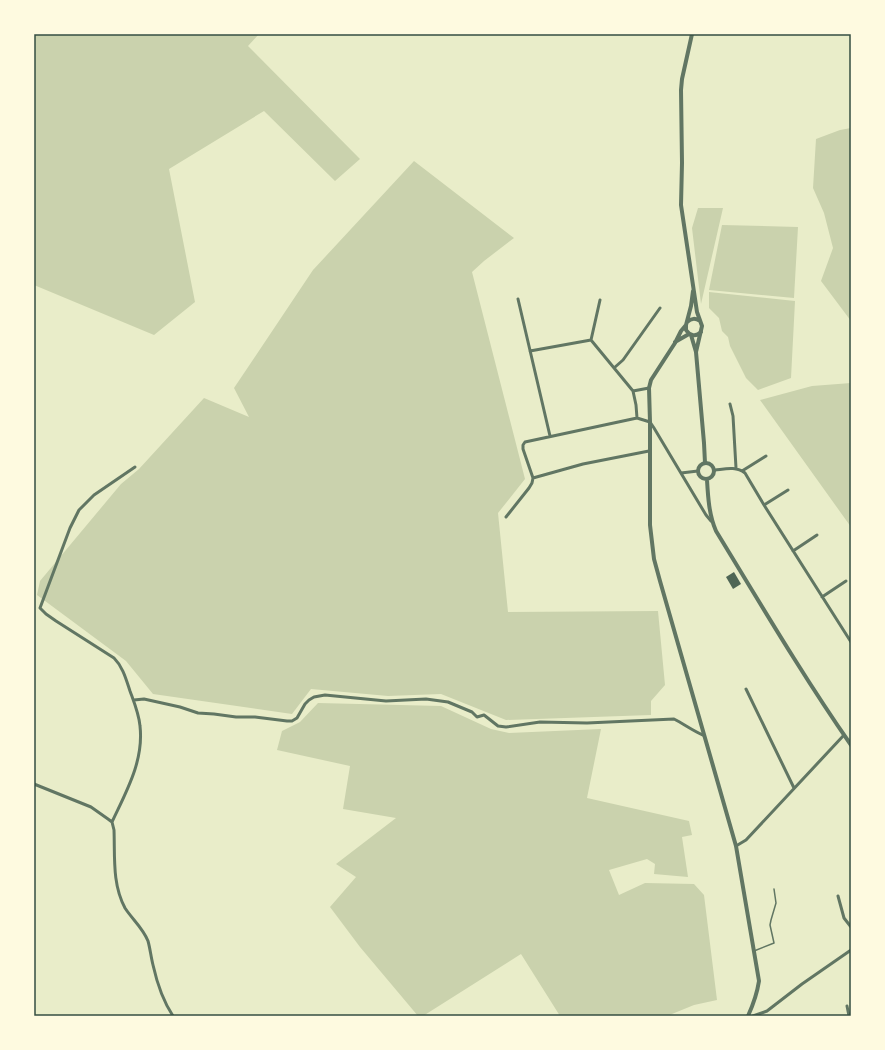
<svg xmlns="http://www.w3.org/2000/svg" width="885" height="1050" font-family="'Fira Sans',sans-serif">
<rect width="100%" height="100%" fill="#e9edc9"/>
<path fill="#cad2ad" d="M34,34H259L248,46L360,159L335,181L264,111L169,169L195,302L154,335L34,285Z
M851,128V321L821,281L833,248L824,213L813,188L816,139L840,130Z
M414,161L514,238L484,261L472,272L525,479L498,513L508,612L658,611L665,685L651,701V715L506,720L441,694L388,696L311,689L292,714L153,694L126,661L37,595L40,581L121,484L139,469L204,398L249,417L234,388L313,270Z
M698,208H723L701,304L692,228Z
M722,225L798,227L794,298L709,290Z
M709,292L795,301L791,378L758,390L746,378L730,346L728,337L722,331L719,318L709,308Z
M851,383V527L760,400L812,386Z
M318,703L441,706L491,729L509,733L601,729L587,798L689,821L692,835L682,837L688,877L654,874L655,864L647,859L609,870L619,895L645,883L694,884L704,895L717,1000L694,1005L667,1016H560L521,954L423,1016H418L360,947L330,907L356,877L336,864L396,818L343,809L350,766L277,750L282,731L300,722Z"/>
<path fill="#4f6655" d="M734,572L741,584L733,589L726,577Z"/>
<g fill="none" stroke-linecap="round" stroke-linejoin="round">
<path stroke="#617663" stroke-width="1.5" d="M754,951L774,943L770,925L771,920L776,903L774,889"/>
<path stroke="#617663" stroke-width="3" d="M518,299L550,436
M600,300L591,340L633,391
M530,351L591,340
M614,368L623,360L660,308
M649,388L633,391L636,405L637,418L650,422L654,428L706,515L711,521
M730,404L733,416L736,468
M715,470C725,469 736,466 745,473L764,505L851,642
M742,471L766,456
M681,473L698,471
M533,478L583,464L649,451
M764,505L788,490
M506,517L529,488L532,483L533,478L523,449V445L525,442L637,418
M793,551L817,535
M822,597L846,581
M746,689L794,788
M134,700L144,699L180,707L198,713L214,714L236,717H255L287,721H292L297,718L305,704L309,700L314,697L325,695L386,701L426,699L448,702L472,712L477,717L484,715L498,726L506,727L540,722L587,723L674,719C684,724 693,731 703,735
M34,784L91,807L108,819L112,822L114,830C115,856 112,884 125,908C132,919 143,928 148,941C150,948 151,957 153,965C157,983 163,1001 173,1016
M112,822C126,792 144,761 140,726C139,714 134,702 130,691C126,679 123,667 114,658L56,621L46,614L40,608L70,528L79,510L94,495L135,467
M736,846L746,840L844,735
M838,896L844,918L851,927
M847,1006L849,1016
M753,1016L767,1011L802,984L851,950"/>
<path stroke="#617663" stroke-width="4" d="M692,34L682,79L681,90L682,163L681,205L697,312L702,326L696,352
M693,291L691,306L686,325L681,331L675,343L651,380L649,388L650,422V525L654,559L660,581L736,846L759,981C757,994 753,1005 748,1016
M687,322C691,318 696,318 700,321
M686,325V330C690,336 696,337 701,332
M691,335L696,352L704,443L705,463
M675,342L689,334
M698 471a8 8 0 1 1 16 0a8 8 0 1 1-16 0Z
M707,480C708,497 709,515 716,531C760,603 803,676 851,745"/>
</g>
<rect width="885" height="1050" fill="none" stroke="#fefae0" stroke-width="70"/>
<rect x="35" y="35" width="815" height="980" fill="none" stroke="#344e41" stroke-width="1.5"/>
</svg>
